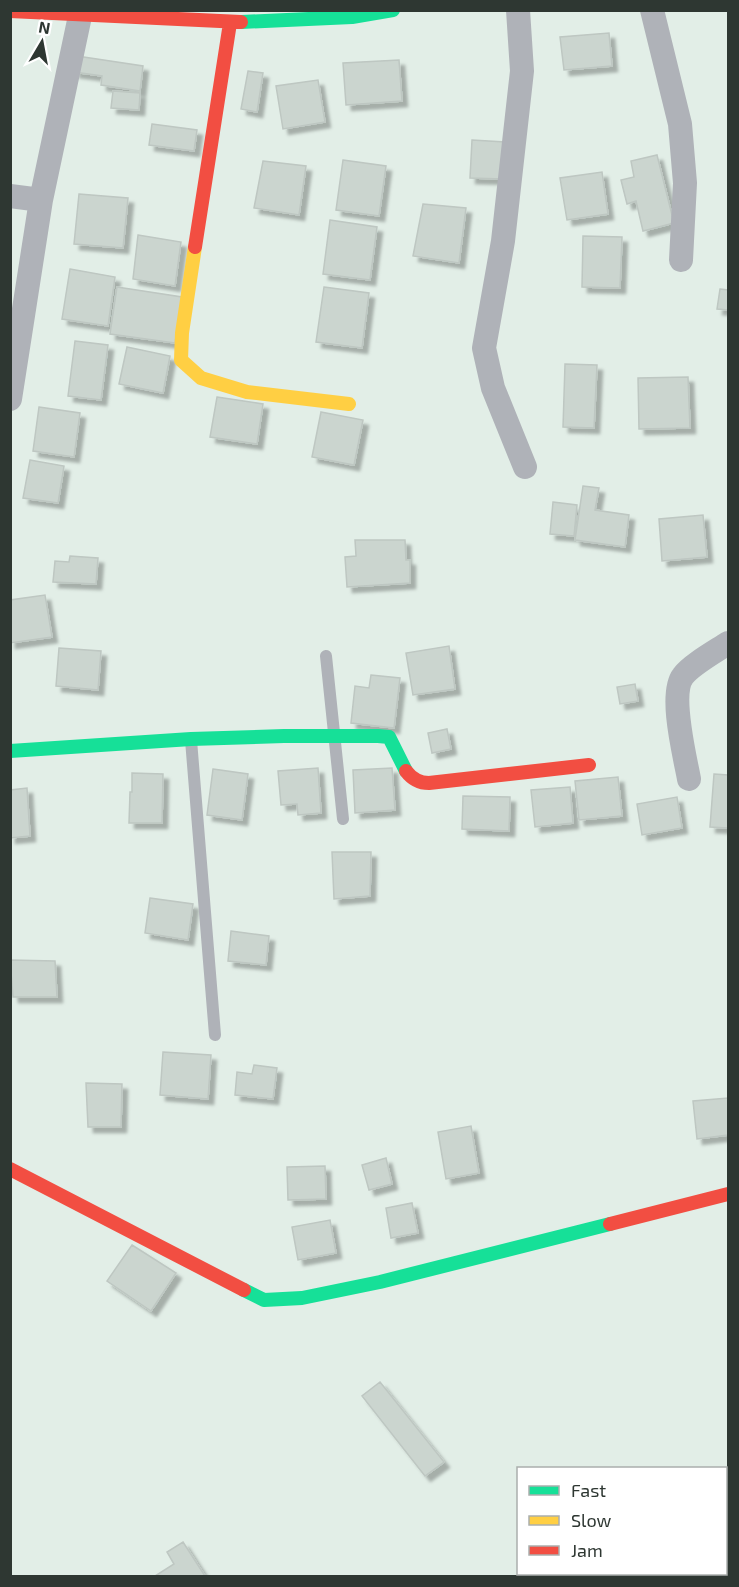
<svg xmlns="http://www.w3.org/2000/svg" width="739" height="1587" font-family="'Exo 2',sans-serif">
<defs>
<filter id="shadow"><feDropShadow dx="5.5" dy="5.5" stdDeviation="1.5" flood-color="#0004"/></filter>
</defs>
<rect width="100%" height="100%" fill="#e2eee7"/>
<path fill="#cbd5cf" stroke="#bec7c2" stroke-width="1.5" filter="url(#shadow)" d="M609,33L612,66L564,70L560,37Z
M77,56L143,66L140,91L101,85L102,76L74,72Z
M399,60L402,101L346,105L343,63Z
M248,71L263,73L257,112L241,109Z
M318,80L325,122L283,129L276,86Z
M113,91L140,93L139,110L111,108Z
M152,124L197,130L194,151L149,145Z
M472,140L505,142L503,179L470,178Z
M657,155L674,223L643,231L636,201L627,204L621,180L634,177L631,161Z
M343,160L386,166L379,216L336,210Z
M263,161L306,166L299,215L254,208Z
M602,172L608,214L567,220L560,178Z
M79,194L128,198L123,248L74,244Z
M423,204L466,208L459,263L413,256Z
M330,220L377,227L370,280L323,274Z
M138,235L181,242L175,286L133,279Z
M583,236L622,237L620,288L582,287Z
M70,269L115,277L108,326L62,319Z
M117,287L182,297L175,343L110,334Z
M324,287L369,293L362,348L316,342Z
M720,289L728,290V310L717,309Z
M75,341L108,345L101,400L68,396Z
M127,347L170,356L163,393L119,384Z
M565,364L597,365L594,428L563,427Z
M688,377L690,428L639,429L638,378Z
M217,397L263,404L257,444L210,437Z
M39,407L80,413L74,457L33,451Z
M321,412L363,420L354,465L312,457Z
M30,460L64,466L58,503L23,498Z
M583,486L599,488L595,510L629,515L625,547L575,540Z
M553,502L577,505L574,536L550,534Z
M703,515L707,557L662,561L659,519Z
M355,540H405L406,560H410V583L347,587L345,557L356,556Z
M70,556L98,558L96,584L53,582L55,561L69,562Z
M45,595L52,637L10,643V600Z
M449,646L455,689L413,695L406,653Z
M59,648L101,651L98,690L56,686Z
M371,675L400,678L394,728L351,723L355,686L369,688Z
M635,684L638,701L620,704L617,687Z
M447,729L451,749L432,753L428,733Z
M318,768L321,813L298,815L297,804L281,805L278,771Z
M392,768L395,810L355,813L353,770Z
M213,769L248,774L242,820L207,815Z
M132,773L163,774L162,823H129L130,792H132Z
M714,774L728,775V828L710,827Z
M618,777L622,816L579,820L575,781Z
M570,787L573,823L535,827L531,790Z
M27,788L30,836L10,838V790Z
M463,796L510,797L509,831L462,829Z
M677,797L682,828L642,835L637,804Z
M332,852H371L370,896L334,899Z
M150,898L193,904L188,940L145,933Z
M231,931L269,936L266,965L228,961Z
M10,960L55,961L57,997H13Z
M163,1052L211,1055L208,1099L160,1095Z
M254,1065L277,1068L273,1099L235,1095L237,1072L252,1074Z
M86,1083L122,1084L121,1127H88Z
M728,1098V1135L697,1139L693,1101Z
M471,1126L479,1173L446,1179L438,1132Z
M386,1158L392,1184L369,1190L362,1165Z
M325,1166L326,1199L288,1200L287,1167Z
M412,1203L418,1233L391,1238L386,1208Z
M330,1220L336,1253L298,1260L292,1227Z
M132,1245L176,1273L151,1311L107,1281Z
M380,1382L444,1462L425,1476L362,1396Z
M183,1542L205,1576H155L174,1564L167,1552Z"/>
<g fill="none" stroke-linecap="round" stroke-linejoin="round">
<path stroke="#afb2b8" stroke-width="12" d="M326,656L343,819
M191,740L215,1035"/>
<path stroke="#afb2b8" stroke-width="24" d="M518,10L522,71L503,241L484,348L493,388L525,467
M652,10L680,124L685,183L681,260
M10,196L41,200
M10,399L41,200L80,16
M689,779C685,757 669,694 683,676C691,665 716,651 728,643"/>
<path stroke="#16e098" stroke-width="14" d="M241,22L352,17L393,10
M10,751L191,739L284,736H378L389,737L406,771
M244,1290L264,1300L302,1298L380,1282L610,1224"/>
<path stroke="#ffcf43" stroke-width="14" d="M195,247L182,333L181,360L201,378L247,392L349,404"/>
<path stroke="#f24e42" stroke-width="14" d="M10,11L241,22
M195,247L230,23
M406,771C412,779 419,783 429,783L589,765
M10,1169L244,1290
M610,1224L728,1194"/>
</g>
<rect width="739" height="1587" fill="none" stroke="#2e3732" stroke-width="24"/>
<rect x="517" y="1467" width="210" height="108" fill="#ffffff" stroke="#abafad" stroke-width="1.5"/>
<rect x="529" y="1486" width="30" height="9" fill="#16e098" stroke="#abafad" stroke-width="1.5"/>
<text x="571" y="1497" font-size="18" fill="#2e3732">Fast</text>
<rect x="529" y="1516" width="30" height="9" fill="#ffcf43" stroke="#abafad" stroke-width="1.5"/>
<text x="571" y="1527" font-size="18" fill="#2e3732">Slow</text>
<rect x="529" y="1546" width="30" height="9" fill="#f24e42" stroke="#abafad" stroke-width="1.5"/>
<text x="571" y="1557" font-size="18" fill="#2e3732">Jam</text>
<g transform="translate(42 42) rotate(10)" stroke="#ffffff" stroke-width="4.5" paint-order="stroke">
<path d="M0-4.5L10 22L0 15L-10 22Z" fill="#2e3732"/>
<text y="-9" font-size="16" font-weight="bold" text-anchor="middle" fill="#2e3732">N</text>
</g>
</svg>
